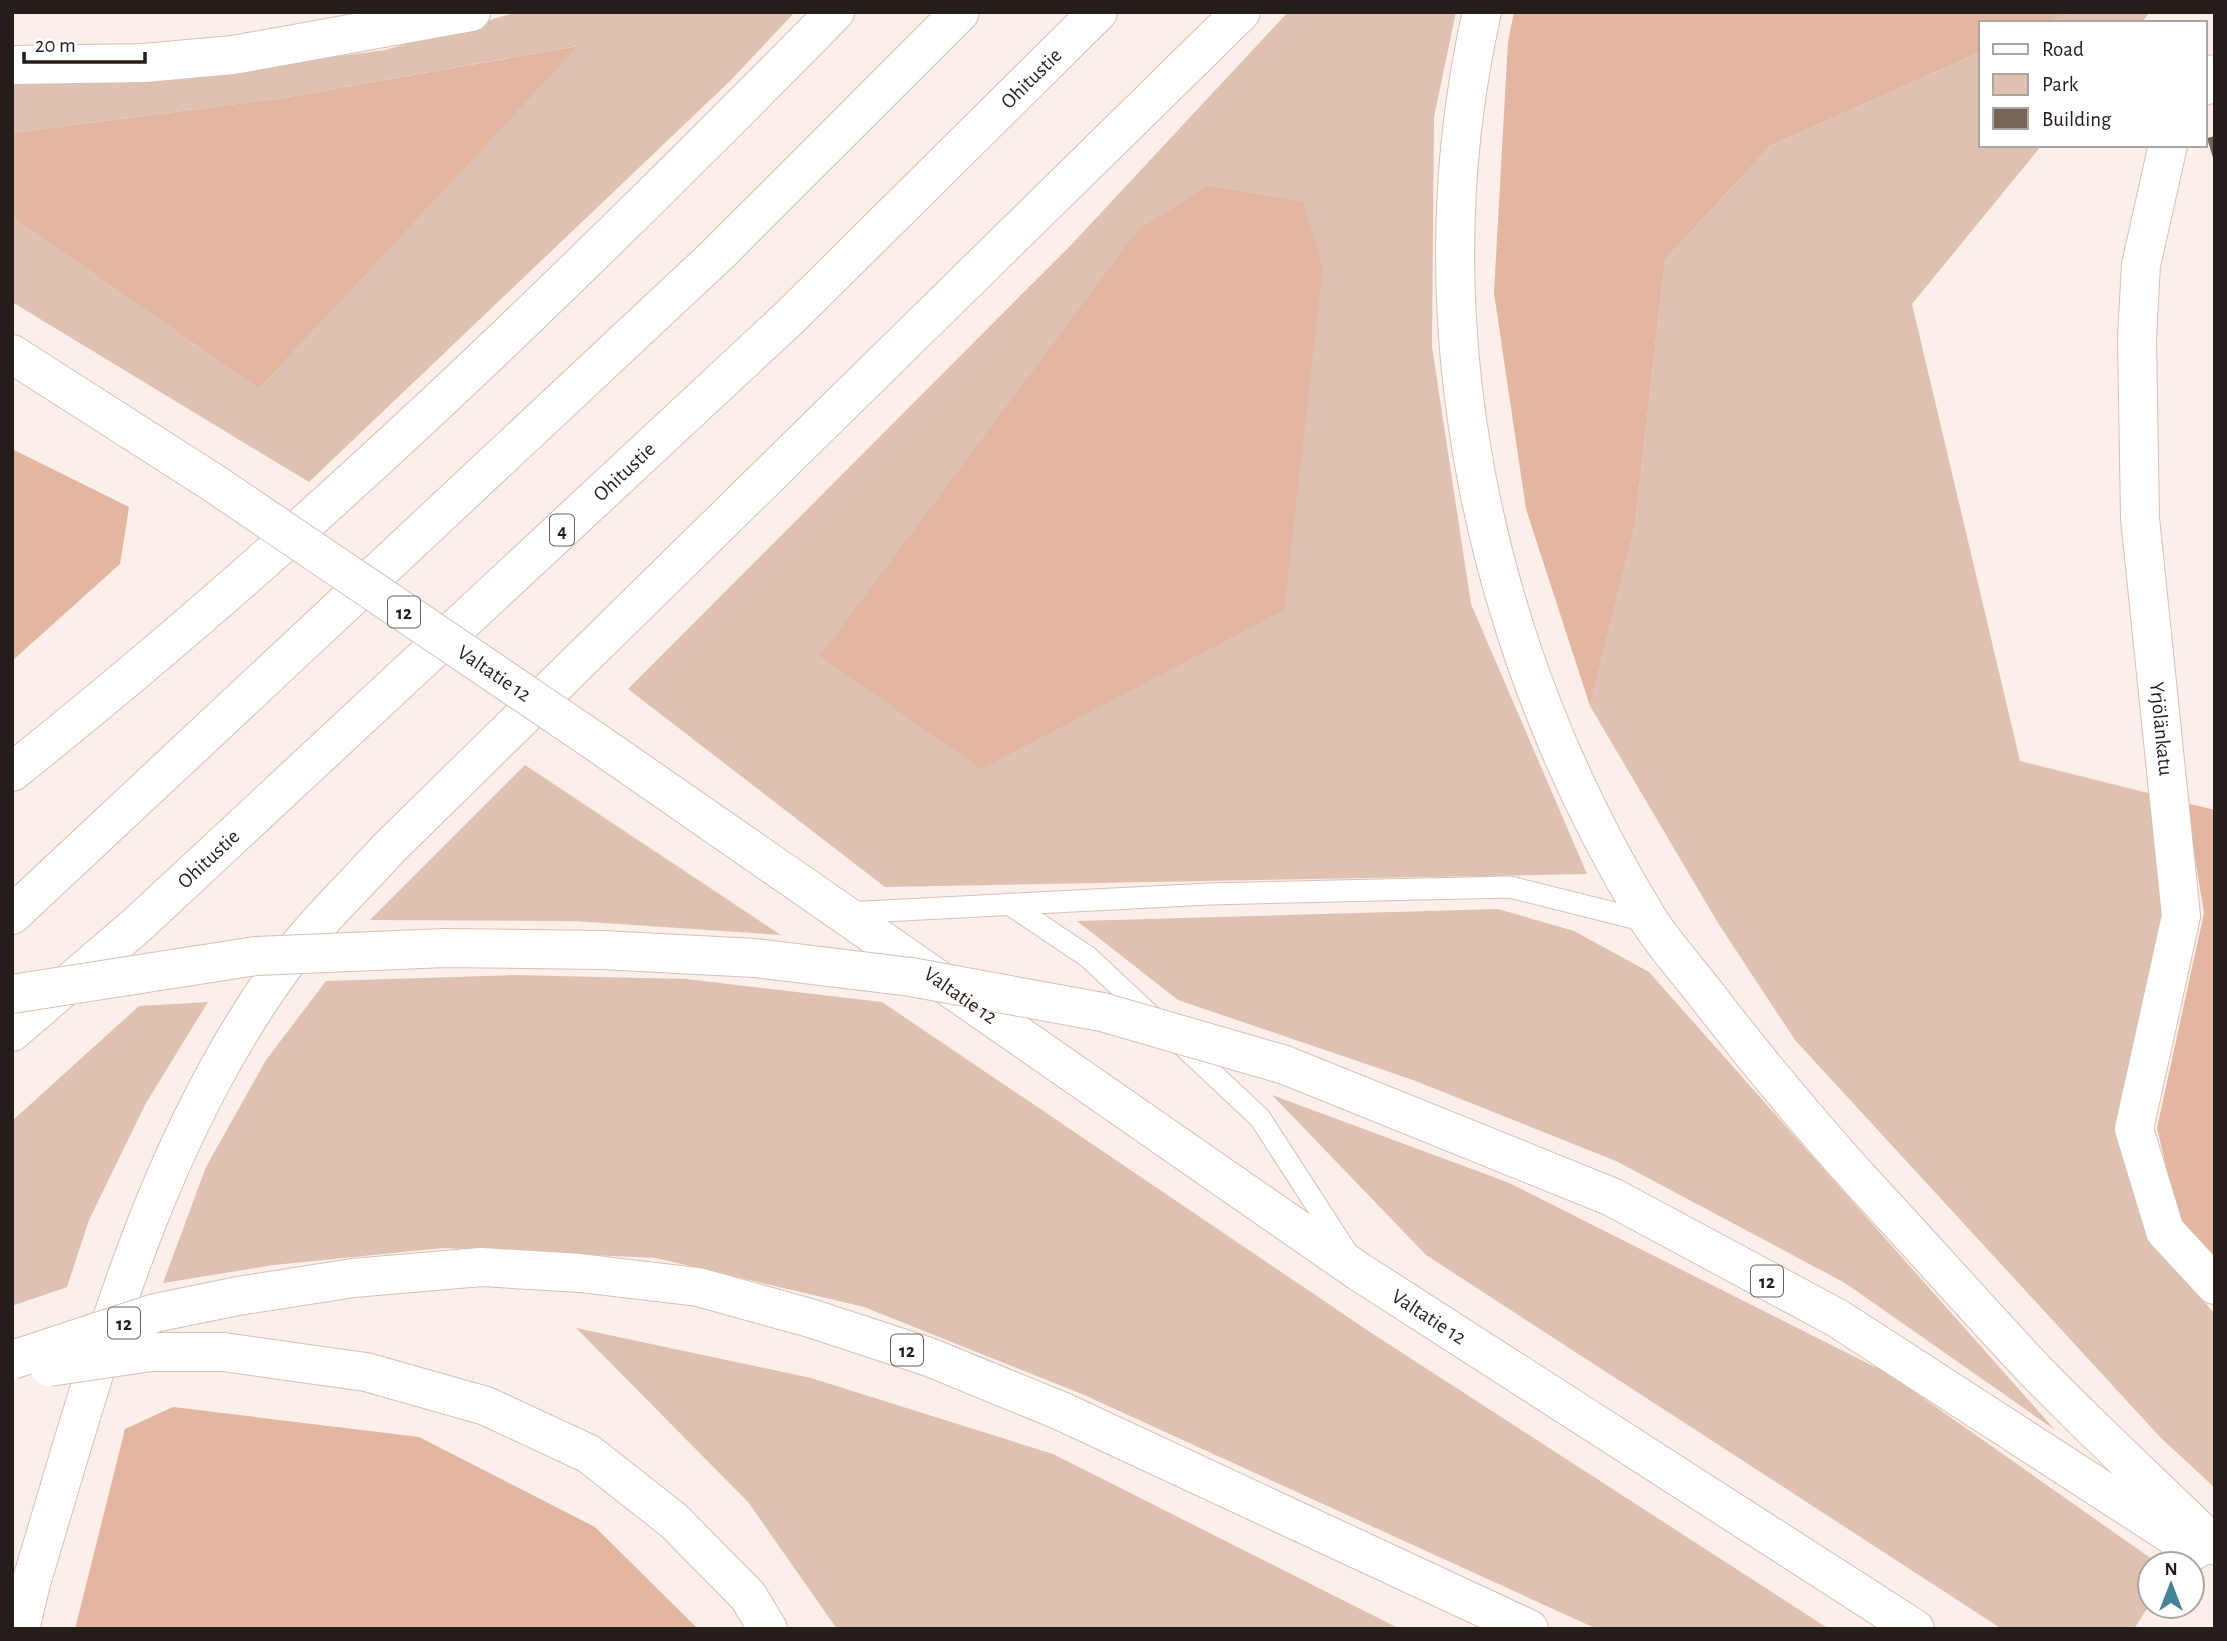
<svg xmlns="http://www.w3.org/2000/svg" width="2227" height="1641" font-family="'Alegreya Sans',sans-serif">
<defs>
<filter id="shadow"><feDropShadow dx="8" dy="4.5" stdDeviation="0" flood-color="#0004"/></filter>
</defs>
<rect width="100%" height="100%" fill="#fceee8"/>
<path fill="#dfc1b2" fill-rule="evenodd" d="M518,12H795L730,81L309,482L12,302V217L259,389L577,46L276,99L12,133V83L209,74L385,50Z
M1288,12H1456L1434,117L1432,347L1471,604L1587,874L885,887L628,689L1071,245ZM1209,185L1302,202L1323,267Z
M2070,12H2150L2141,23H2046Z
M1980,52V145H2042L1912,304L2020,761L2152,794L2168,921L2116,1127L2147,1237L2215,1314V1488L2160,1437L1795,1040L1718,923L1590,706L1635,526L1665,260L1770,146Z
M525,765L781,935L574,921L370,920Z
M1498,909L1574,931L1649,972L2055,1430L1845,1283L1616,1161L1413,1080L1178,1000L1077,921Z
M514,975L686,979L882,1002L1370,1332L1829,1629H1597L1082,1394L864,1307L656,1258L443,1248L274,1265L163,1283L206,1167L266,1060L326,981Z
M208,1002L146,1103L89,1220L67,1287L12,1306V1121L139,1006Z
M1272,1095L1507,1182L1889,1374L2159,1564H2150V1604L2134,1629H2002L1426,1255Z
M576,1328L811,1378L1053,1454L1400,1629H837L748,1502Z"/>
<path fill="#e2b6a1" d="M1514,12H2070L2046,23H1980V52L1770,146L1665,260L1635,526L1590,706L1526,509L1494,293L1508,42Z
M578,46L259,389L12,217V133L276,99Z
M1209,185L1303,202L1323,267L1284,610L981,769L820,656L1138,230Z
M12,449L129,507L120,564L12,661Z
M2186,803L2215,810V1256L2179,1221L2157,1128L2204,913Z
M173,1407L419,1437L595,1527L698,1629H75L125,1429Z"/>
<path fill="#76635a" filter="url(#shadow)" d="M2215,136V161H2214L2207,138Z"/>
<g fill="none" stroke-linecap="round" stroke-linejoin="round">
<g stroke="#d6c0b5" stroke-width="23">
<path id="lane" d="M1009,904L1088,957L1260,1118L1346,1251
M845,913L1209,894L1510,887L1650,922"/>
</g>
<g stroke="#d6c0b5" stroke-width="40">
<g id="street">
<path d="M2204,86L2215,74"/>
<path id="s1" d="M2168,145L2141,265L2137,338L2140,518L2181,916L2134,1129L2165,1231L2215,1285"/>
</g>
</g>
<g stroke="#d6c0b5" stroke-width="40">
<g id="highway">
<path d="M1482,12C1412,321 1484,651 1648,919C1665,946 1689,972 1708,997C1758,1062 1809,1123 1864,1184C1919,1243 1973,1304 2028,1363C2088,1426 2153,1485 2215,1546"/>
<path d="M12,65L144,63L233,55L471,12"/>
<path d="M12,354L212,482"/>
<path id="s2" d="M596,742L1358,1271L1915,1629"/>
<path d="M12,772C305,539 573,278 835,12"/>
<path d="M12,915L717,255L960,12"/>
<path id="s3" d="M12,1032L137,925L789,318L1098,12"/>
<path d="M1285,1065L1612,1197L1837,1318L2195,1550"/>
<path d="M238,1296L353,1278L481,1267L580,1273L698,1287L810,1318L929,1357L1061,1411L1529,1629"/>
<path d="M223,1352L366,1372L486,1406L589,1454L674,1521L748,1596L768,1629"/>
<path d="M20,1629L31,1583C95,1373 149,1153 279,972C310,928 352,889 388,849L1241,12"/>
</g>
</g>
<use href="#lane" stroke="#fff" stroke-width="21"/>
<use href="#street" stroke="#fff" stroke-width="38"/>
<use href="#highway" stroke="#fff" stroke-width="38"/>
<g stroke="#d6c0b5" stroke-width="40" stroke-linecap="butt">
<g id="highway-bridge">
<path id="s4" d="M212,482L596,742"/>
<path d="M12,994L256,956L445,948L602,950L755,958L911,977L1102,1012L1285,1065"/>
<path d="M12,1360L155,1313L238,1296"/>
<path d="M49,1367L151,1352H223"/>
</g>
</g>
<use href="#highway-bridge" stroke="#fff" stroke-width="38"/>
</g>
<g text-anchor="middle" stroke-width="7" stroke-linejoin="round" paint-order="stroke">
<g fill="#fff" stroke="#66615e" stroke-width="2">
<rect x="550" y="514.5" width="24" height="31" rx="5"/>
<rect x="388" y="596.5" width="32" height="31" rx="5"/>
<rect x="1751" y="1265.5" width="32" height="31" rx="5"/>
<rect x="108" y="1307.5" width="32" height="31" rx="5"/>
<rect x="891" y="1334.5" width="32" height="31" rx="5"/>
</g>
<g font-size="19" font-weight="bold" fill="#251d19">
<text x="562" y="537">4</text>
<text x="404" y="619">12</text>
<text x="1767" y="1288">12</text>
<text x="124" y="1330">12</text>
<text x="907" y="1357">12</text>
</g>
<g font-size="21" fill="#251d19" stroke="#fff">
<text dy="7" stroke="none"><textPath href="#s3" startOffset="1396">Ohitustie</textPath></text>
<text dy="7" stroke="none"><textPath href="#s3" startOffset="830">Ohitustie</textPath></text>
<text dy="7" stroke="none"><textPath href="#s4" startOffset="341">Valtatie 12</textPath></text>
<text dy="7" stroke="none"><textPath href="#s1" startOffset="588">Yrjölänkatu</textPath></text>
<text dy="7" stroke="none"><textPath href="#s3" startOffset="262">Ohitustie</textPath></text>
<text dy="7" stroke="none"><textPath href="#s2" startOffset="444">Valtatie 12</textPath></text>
<text dy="7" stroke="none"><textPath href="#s2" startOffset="1012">Valtatie 12</textPath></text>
</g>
</g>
<rect width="2227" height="1641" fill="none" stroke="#251d19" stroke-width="28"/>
<rect x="1979" y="21" width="228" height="126" fill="#ffffff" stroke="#a8a5a3" stroke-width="2"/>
<rect x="1993" y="44" width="35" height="10" fill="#ffffff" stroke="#a8a5a3" stroke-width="2"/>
<text x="2042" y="56" font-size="21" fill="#251d19">Road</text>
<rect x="1993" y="74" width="35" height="21" fill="#dfc1b2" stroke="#a8a5a3" stroke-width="2"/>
<text x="2042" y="91" font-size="21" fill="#251d19">Park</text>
<rect x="1993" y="108" width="35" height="21" fill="#76635a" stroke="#a8a5a3" stroke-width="2"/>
<text x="2042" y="126" font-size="21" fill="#251d19">Building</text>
<g transform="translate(2171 1585)"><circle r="33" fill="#ffffff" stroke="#a8a5a3" stroke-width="2"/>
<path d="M0-5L12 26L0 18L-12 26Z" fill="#458498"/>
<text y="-10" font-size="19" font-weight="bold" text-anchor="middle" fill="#251d19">N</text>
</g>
<path d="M24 52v10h121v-10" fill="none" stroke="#251d19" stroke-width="3.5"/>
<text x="35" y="52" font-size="21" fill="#251d19" stroke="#ffffff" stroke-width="5" paint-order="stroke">20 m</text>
</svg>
